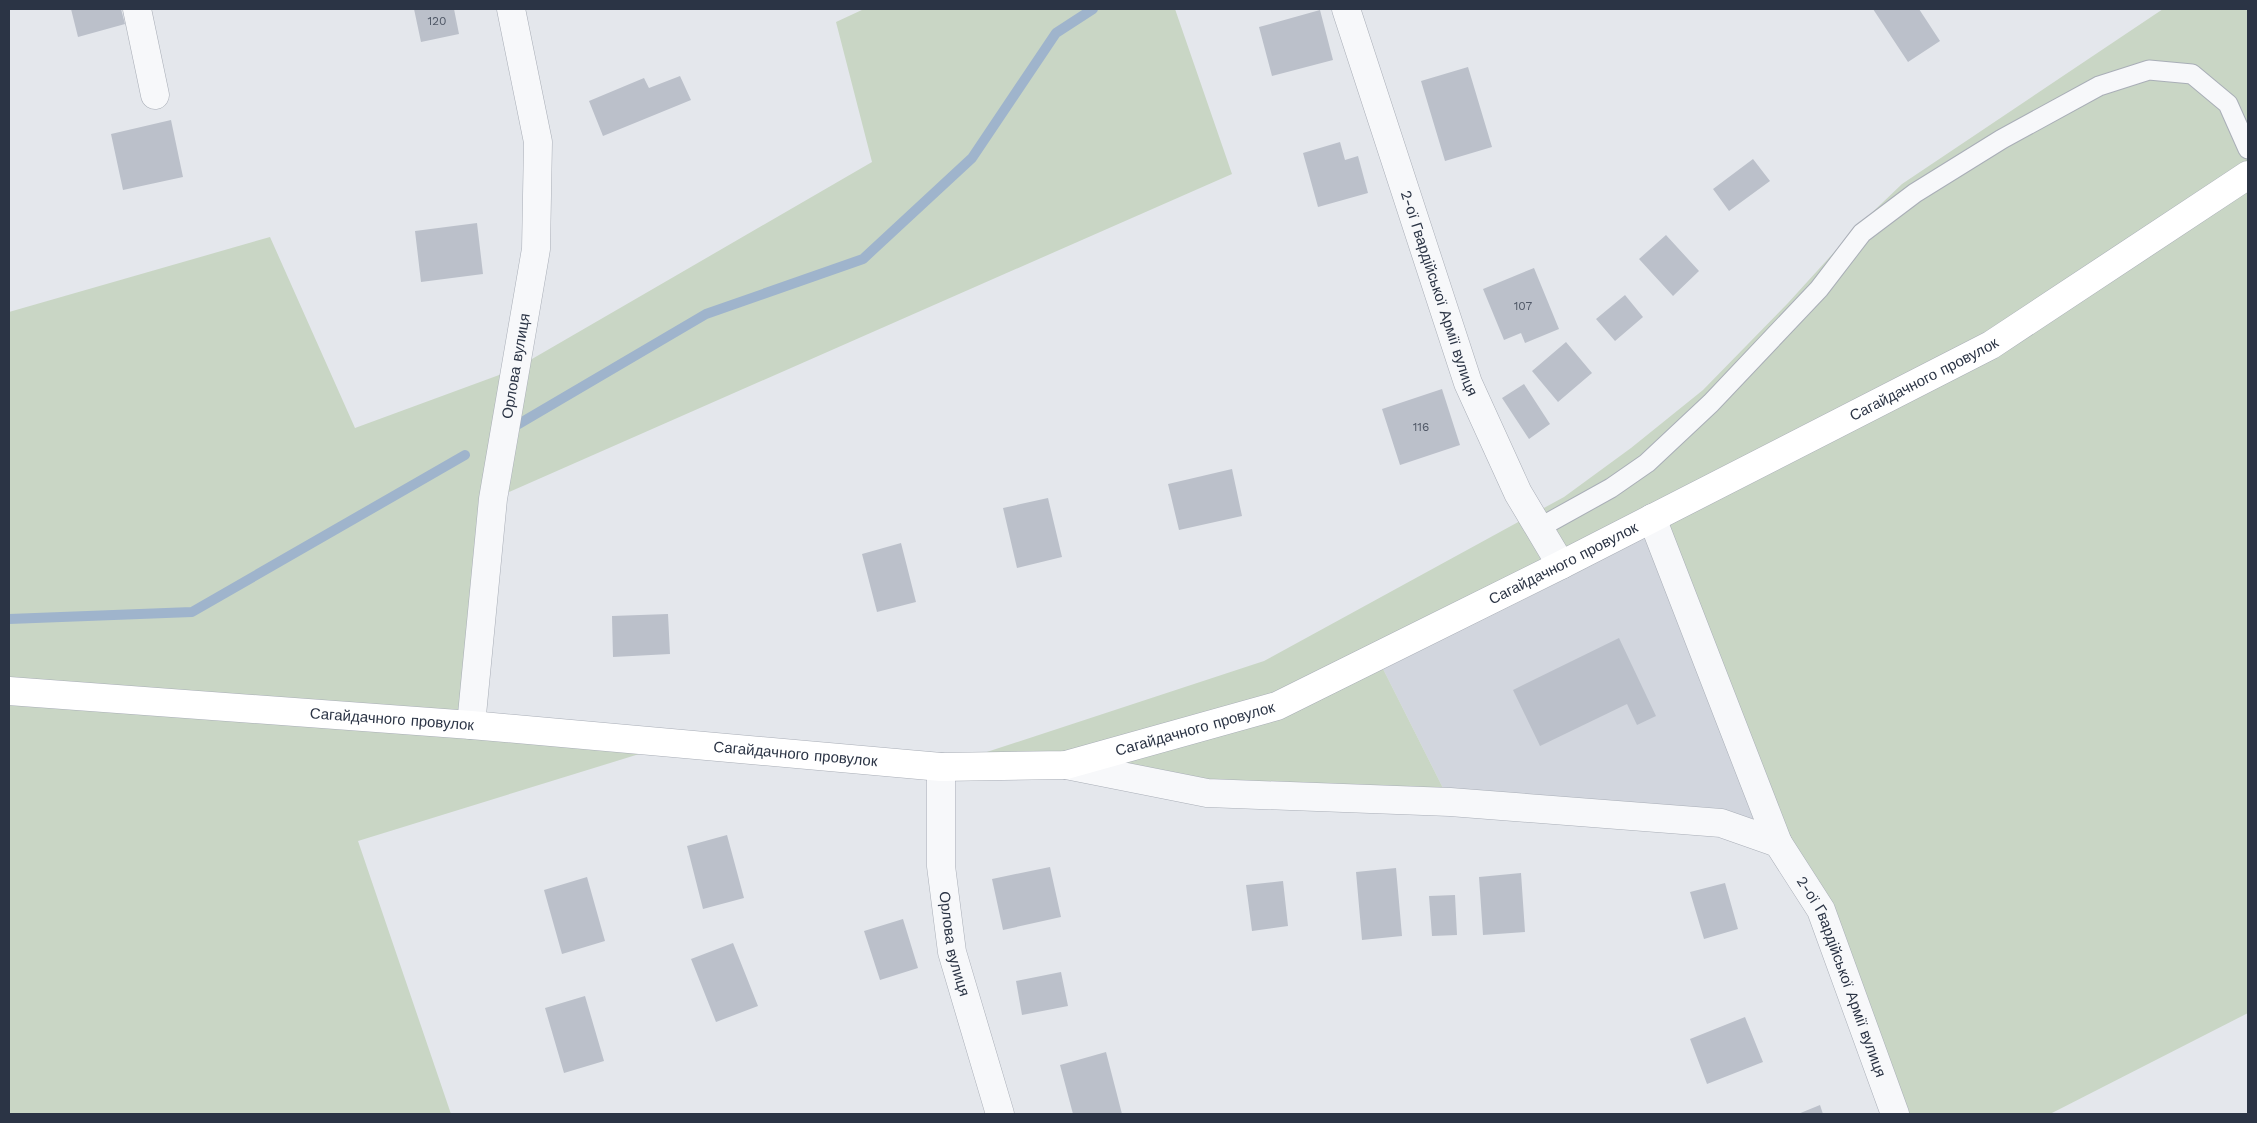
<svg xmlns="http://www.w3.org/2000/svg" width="2257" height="1123" font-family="'Work Sans',sans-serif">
<rect width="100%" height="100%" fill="#e4e7ec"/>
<path fill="#d2d6de" d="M1652,518L1778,843L1450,802L1377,657Z"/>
<path fill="#c9d6c5" d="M864,9H1175L1232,174L493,499L471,725L678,742L358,841L451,1114H9V312L270,237L355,428L513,370L872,162L836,22Z
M2163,9H2248V1013L2050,1114H1891L1652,518L1377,657L1450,802L1207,793L1066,765L941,767L1264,661L1564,497L1631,448L1703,390L1788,303L1857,227L1902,184Z"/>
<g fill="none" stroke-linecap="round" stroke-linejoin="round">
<path stroke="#9fb4cc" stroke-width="10" d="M517,425L706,314L863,259L972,158L1056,33L1093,9
M9,619L192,612L465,455"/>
</g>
<path fill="#bbc0ca" d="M71,9H121L125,24L78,37Z
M414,9H454L459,34L421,42Z
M1873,9H1919L1940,41L1908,62Z
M1320,10L1333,60L1272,76L1259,27Z
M1468,67L1492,147L1445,161L1421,81Z
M680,76L691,100L603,136L589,101L644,78L649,88Z
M171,120L183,177L123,190L111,134Z
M1340,142L1345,160L1358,156L1368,193L1318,207L1303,153Z
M1753,159L1770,181L1729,211L1713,189Z
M477,223L483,274L421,282L415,231Z
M1666,235L1699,271L1673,296L1639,259Z
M1534,268L1559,329L1525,343L1521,333L1504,340L1483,289Z
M1625,295L1643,317L1615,341L1596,319Z
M1566,342L1592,373L1558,402L1532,371Z
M1524,384L1550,424L1529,439L1502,398Z
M1442,389L1460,445L1400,465L1382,409Z
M1232,469L1242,516L1179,530L1168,484Z
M1048,498L1062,557L1017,568L1003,508Z
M901,543L916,602L877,612L862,554Z
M668,614L670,654L613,657L612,616Z
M1619,638L1656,716L1637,725L1627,704L1540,746L1513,690Z
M727,835L744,898L703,909L687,846Z
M1050,867L1061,917L1003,930L992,879Z
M1396,868L1402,936L1362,940L1356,872Z
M1521,873L1525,932L1483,935L1479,877Z
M587,877L605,941L562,954L544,890Z
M1283,881L1288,926L1252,931L1246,885Z
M1725,883L1738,929L1704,939L1690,892Z
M1455,895L1457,935L1432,936L1429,896Z
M903,919L918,968L880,980L864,931Z
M733,943L758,1006L716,1022L691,959Z
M1061,972L1068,1006L1022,1015L1016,981Z
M585,996L604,1061L564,1073L545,1008Z
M1745,1017L1763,1062L1707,1084L1690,1039Z
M1106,1052L1122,1114H1073L1060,1065Z
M1820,1105L1823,1114H1798Z"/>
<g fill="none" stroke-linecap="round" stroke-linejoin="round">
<g stroke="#a9aeb7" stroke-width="21">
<path id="lane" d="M1539,528L1611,488L1647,463L1711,403L1819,289L1862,233L1915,193L2002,139L2099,86L2149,70L2192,74L2228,104L2248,149"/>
</g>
<g stroke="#a9aeb7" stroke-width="29">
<g id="street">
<path d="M137,9L155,95"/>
<path id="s1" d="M1346,9L1468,383L1518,493L1561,565"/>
<path id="s2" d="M471,725L493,499L536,249L538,142L511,9"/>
<path d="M1066,765L1207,793L1450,802L1721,823L1778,843L1652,518"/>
<path id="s3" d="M941,767V866L952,952L1000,1114"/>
<path id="s4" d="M1778,843L1821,910L1895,1114"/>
</g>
</g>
<g stroke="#a9aeb7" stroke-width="29">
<g id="secondary">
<path id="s5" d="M9,691L471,725L941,767L1066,765L1277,706L1561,565L1991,345L2248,175"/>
</g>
</g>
<use href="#lane" stroke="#f7f8fa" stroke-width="19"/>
<use href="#street" stroke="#f7f8fa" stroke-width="28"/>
<use href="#secondary" stroke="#fff" stroke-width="28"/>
</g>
<g text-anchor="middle" stroke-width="4" stroke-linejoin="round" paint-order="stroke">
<g font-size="12" fill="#4f5766">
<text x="437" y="25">120</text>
<text x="1523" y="310">107</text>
<text x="1421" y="431">116</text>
</g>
<g font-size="15" fill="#2b3445" stroke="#f4f6f9">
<text dy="5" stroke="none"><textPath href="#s1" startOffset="299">2-ої Гвардійської Армії вулиця</textPath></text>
<text dy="5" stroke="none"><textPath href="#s2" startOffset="362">Орлова вулиця</textPath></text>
<text dy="5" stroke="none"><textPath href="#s5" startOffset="2004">Сагайдачного провулок</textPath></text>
<text dy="5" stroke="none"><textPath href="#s5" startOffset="1599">Сагайдачного провулок</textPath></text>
<text dy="5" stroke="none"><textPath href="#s5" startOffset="384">Сагайдачного провулок</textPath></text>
<text dy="5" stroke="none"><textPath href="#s5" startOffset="1194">Сагайдачного провулок</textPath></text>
<text dy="5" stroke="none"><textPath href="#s5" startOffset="789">Сагайдачного провулок</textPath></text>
<text dy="5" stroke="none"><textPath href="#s3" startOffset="178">Орлова вулиця</textPath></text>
<text dy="5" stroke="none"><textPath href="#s4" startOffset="149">2-ої Гвардійської Армії вулиця</textPath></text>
</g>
</g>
<rect width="2257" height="1123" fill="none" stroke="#2b3445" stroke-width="20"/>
</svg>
